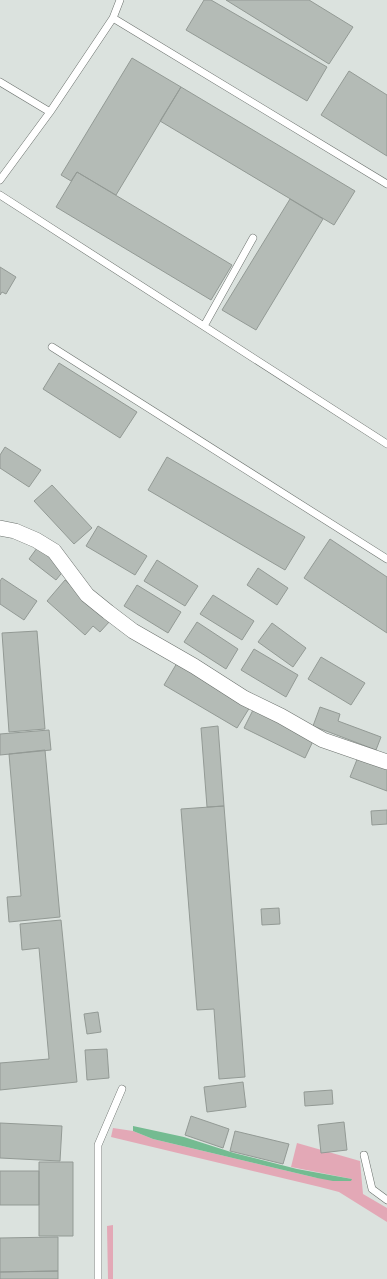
<svg xmlns="http://www.w3.org/2000/svg" width="387" height="1279" font-family="Helvetica,sans-serif">
<rect width="100%" height="100%" fill="#dbe2de"/>
<path fill="#e3a8b6" d="M113,1128L133,1131L153,1139L317,1178L352,1179L291,1167L297,1143L360,1161L363,1194L387,1208V1222L339,1192L320,1187L111,1137Z
M113,1225V1279H108L107,1226Z"/>
<path fill="#74bb91" d="M133,1126L184,1137L234,1153L297,1169L352,1179L351,1181H333L317,1178L153,1139L133,1131Z"/>
<path fill="#b4bbb6" stroke="#939a95" d="M204,0H211L327,67L307,101L186,30Z
M226,0H309L353,27L329,64Z
M132,58L181,87L116,195L77,172L71,181L61,175Z
M349,71L387,95V156L321,115Z
M181,87L355,191L334,225L160,121Z
M77,172L232,265L211,300L56,207Z
M290,199L323,219L256,330L222,310Z
M0,267L16,277L6,294L2,292L0,295Z
M59,363L137,412L120,438L43,389Z
M5,447L41,470L29,487L0,468V455Z
M167,457L305,537L285,570L148,490Z
M52,485L92,528L74,544L34,501Z
M98,526L147,556L135,575L86,546Z
M330,539L387,577V633L304,578Z
M37,548L65,569L56,580L29,559Z
M157,560L198,586L185,606L144,581Z
M258,568L288,588L277,605L247,585Z
M2,578L37,601L24,620L0,604V581Z
M65,580L110,621L100,632L93,626L85,635L47,601Z
M137,585L181,612L168,633L124,606Z
M213,595L254,621L242,640L200,614Z
M197,622L238,649L226,669L184,642Z
M272,623L306,648L293,667L258,642Z
M37,631L45,729L9,732L2,633Z
M254,649L298,675L286,697L241,670Z
M321,657L365,683L351,705L308,679Z
M177,663L250,707L237,728L164,685Z
M320,707L340,714L338,721L381,737L376,750L313,726Z
M253,710L314,739L305,758L244,728Z
M218,726L224,806L207,807L201,728Z
M49,730L51,750L0,755V734Z
M45,750L60,917L9,922L7,897L21,896L9,754Z
M358,757L387,768V791L350,777Z
M224,806L245,1077L219,1079L214,1009L197,1010L181,809Z
M387,810V824L372,825L371,811Z
M279,908L280,924L262,925L261,909Z
M61,920L77,1082L0,1090V1063L49,1059L39,948L22,950L20,924Z
M98,1012L101,1032L87,1034L84,1014Z
M107,1049L109,1078L87,1080L85,1050Z
M243,1082L246,1107L207,1112L204,1087Z
M332,1090L333,1104L305,1106L304,1092Z
M191,1116L229,1129L223,1148L185,1135Z
M344,1122L347,1150L321,1153L318,1125Z
M0,1123L62,1126L60,1161L0,1158Z
M235,1131L289,1144L283,1164L230,1151Z
M39,1162H73V1236H39Z
M0,1171H39V1205H0Z
M58,1237V1271L0,1272V1238Z
M58,1271V1279H0V1272Z"/>
<g fill="none" stroke-linecap="round" stroke-linejoin="round">
<g stroke="#6b716d" stroke-width="8">
<path id="service" d="M113,18L120,0
M0,82L50,112
M0,180L50,112L113,18L387,184
M0,195L387,444
M204,326L253,238
M52,347L387,559
M364,1155L372,1189L387,1200
M98,1279V1145L122,1089"/>
</g>
<g stroke="#6b716d" stroke-width="16">
<path id="minor" d="M0,528L15,531L36,540L54,551L87,595L108,612L133,631L194,666L244,698L281,716L323,740L387,762"/>
</g>
<use href="#service" stroke="#fff" stroke-width="7"/>
<use href="#minor" stroke="#fff" stroke-width="15"/>
</g>
</svg>
